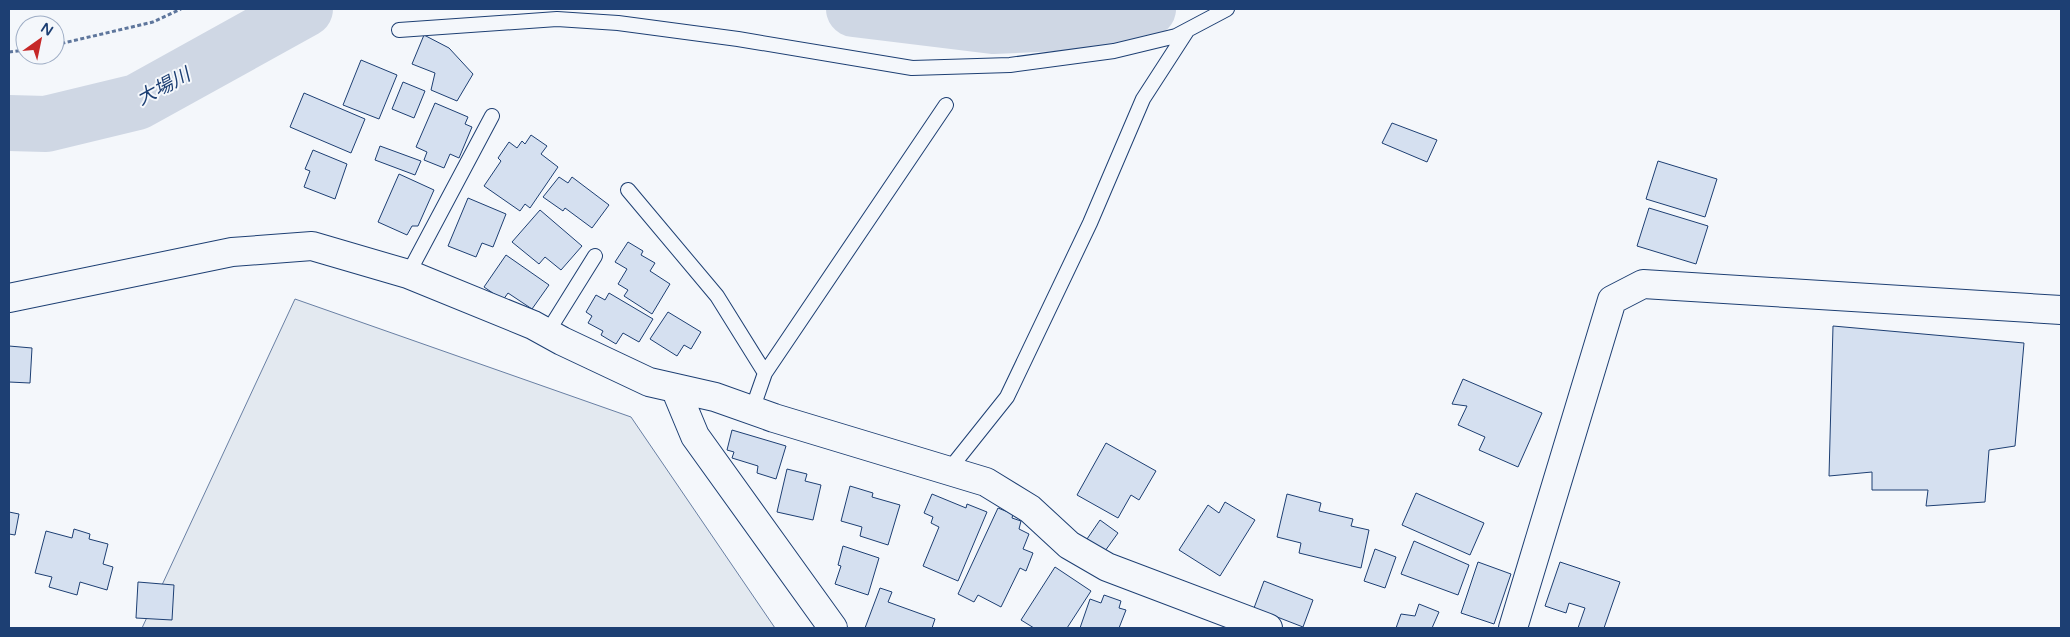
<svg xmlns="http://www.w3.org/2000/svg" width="2070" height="637" font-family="'Varela Round','Noto Sans JP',sans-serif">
<rect width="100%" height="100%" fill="#f4f7fb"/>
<path fill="#e3e9f0" stroke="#687fa3" d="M295,299L631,417L775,628H142Z"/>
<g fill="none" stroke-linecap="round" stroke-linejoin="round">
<path stroke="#cfd7e4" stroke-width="56" d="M854,9L993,26L1082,22L1148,9
M9,123L46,124L137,102L305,9"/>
</g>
<path fill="#d5e0f0" stroke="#1d3f73" d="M424,35L449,48L473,74L457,101L431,90L435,73L412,64Z
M361,60L397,75L379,119L343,105Z
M403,82L425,91L414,118L392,109Z
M304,93L365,119L351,153L290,127Z
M435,103L468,117L465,124L472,127L459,158L450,154L444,168L424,160L427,152L416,147Z
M1392,123L1437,140L1427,162L1382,143Z
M531,135L547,146L541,154L558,167L530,208L525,204L520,211L484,186L501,161L498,158L509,142L517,148L522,141L525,144Z
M380,146L421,161L415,175L375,160Z
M313,150L347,164L335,199L304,187L310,171L305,169Z
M1658,161L1717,179L1705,217L1646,199Z
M399,174L434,190L418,226H412L407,235L378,222Z
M559,177L568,183L572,177L609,205L592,228L565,208L563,211L543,197Z
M468,198L506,214L493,247L482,243L476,257L448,246Z
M1649,208L1708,226L1696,264L1637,246Z
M540,210L582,246L561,270L545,257L539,264L512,242Z
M628,242L643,251L641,255L655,263L650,271L670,284L652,314L624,296L628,290L618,284L627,269L615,262Z
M506,255L549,285L532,309L508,293L503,300L484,287Z
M609,293L653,319L639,342L623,333L616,344L601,335L603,331L588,323L592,316L586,312L596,295L605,300Z
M668,312L701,332L691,349L684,345L677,356L650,339Z
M1833,326L2024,343L2015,446L1989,450L1985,502L1926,506L1928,490H1872V472L1829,476Z
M9,346L32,348L30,383L9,382Z
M1463,379L1542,413L1518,467L1479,450L1485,437L1458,425L1467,406L1452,404Z
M732,430L786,446L776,479L757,473L758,466L732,458L734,452L727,450Z
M1106,443L1156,471L1139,500L1131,495L1118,518L1077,495Z
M787,469L807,474L805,481L821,485L813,520L777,512Z
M850,486L873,493L872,497L900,505L888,545L860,536L862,527L841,521Z
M1416,493L1484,523L1470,555L1402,525Z
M932,494L966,508L967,504L987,512L958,581L923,566L939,527L931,523L933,517L924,513Z
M1287,494L1321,503L1319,511L1353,519L1351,526L1369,530L1361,568L1299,553L1301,543L1277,537Z
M1225,502L1255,520L1220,576L1179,550L1208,505L1219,513Z
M998,508L1013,514L1012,518L1021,521L1019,529L1029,534L1023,549L1033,553L1026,571L1020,568L1001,607L978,595L974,602L958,594Z
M9,512L19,514L15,535L9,534Z
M1100,520L1118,533L1105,551L1087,539Z
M74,529L90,534L89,539L108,544L103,564L113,567L107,590L80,582L77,595L49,587L52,577L35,573L46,531L72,538Z
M1414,541L1469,565L1458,595L1401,574Z
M843,546L879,558L868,595L835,584L841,566L838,565Z
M1375,549L1396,557L1385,588L1364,581Z
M1478,562L1511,574L1494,624L1461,613Z
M1560,562L1620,582L1604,628H1578L1585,608L1569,603L1566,613L1545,606Z
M1055,567L1091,591L1067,628H1034L1021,620Z
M1264,581L1313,600L1303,627L1254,608Z
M138,582L174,585L172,620L136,618Z
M880,588L892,592L888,602L935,619L932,628H865Z
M1104,595L1121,601L1119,608L1126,610L1119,628H1080L1090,599L1101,603Z
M1419,604L1439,612L1432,628H1396L1401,614L1415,616Z"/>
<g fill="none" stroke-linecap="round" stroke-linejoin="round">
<g stroke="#1d3f73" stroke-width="16">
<path id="lane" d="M399,30L557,19L618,23L738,39L912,68L1010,65L1114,51L1176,36L1227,9
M628,190L717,296L765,373L752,410
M408,274L492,116
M547,333L595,256
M765,373L946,105
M948,471L1007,397L1090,223L1143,99L1187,31"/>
</g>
<g stroke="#1d3f73" stroke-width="30">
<path id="street" d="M9,298L232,252L312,246L408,274L533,325L562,341L649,382L715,397L774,418L986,482L1030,509L1069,545L1107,567L1268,628
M675,388L695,436L833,628
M1513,628L1612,300L1643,284L2061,310"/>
</g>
<path stroke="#5e769c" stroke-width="3" stroke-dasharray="4 2.5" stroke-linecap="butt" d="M55,45L153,22L181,9
M9,52L25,50"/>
<use href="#lane" stroke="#f4f7fb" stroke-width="14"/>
<use href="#street" stroke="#f4f7fb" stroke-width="28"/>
</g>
<g text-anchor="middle" stroke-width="4" stroke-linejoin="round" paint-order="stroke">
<g font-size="19" font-style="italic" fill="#1d3f73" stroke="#f4f7fb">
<text transform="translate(163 86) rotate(-28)" y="7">大場川</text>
</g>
</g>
<rect width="2070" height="637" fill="none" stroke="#1d3f73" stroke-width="20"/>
<g transform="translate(40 40) rotate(33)"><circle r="24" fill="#f4f7fb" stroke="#9eadc5"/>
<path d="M0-4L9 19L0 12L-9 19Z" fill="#c62828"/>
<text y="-8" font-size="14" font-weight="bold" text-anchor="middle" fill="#1d3f73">N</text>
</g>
</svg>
